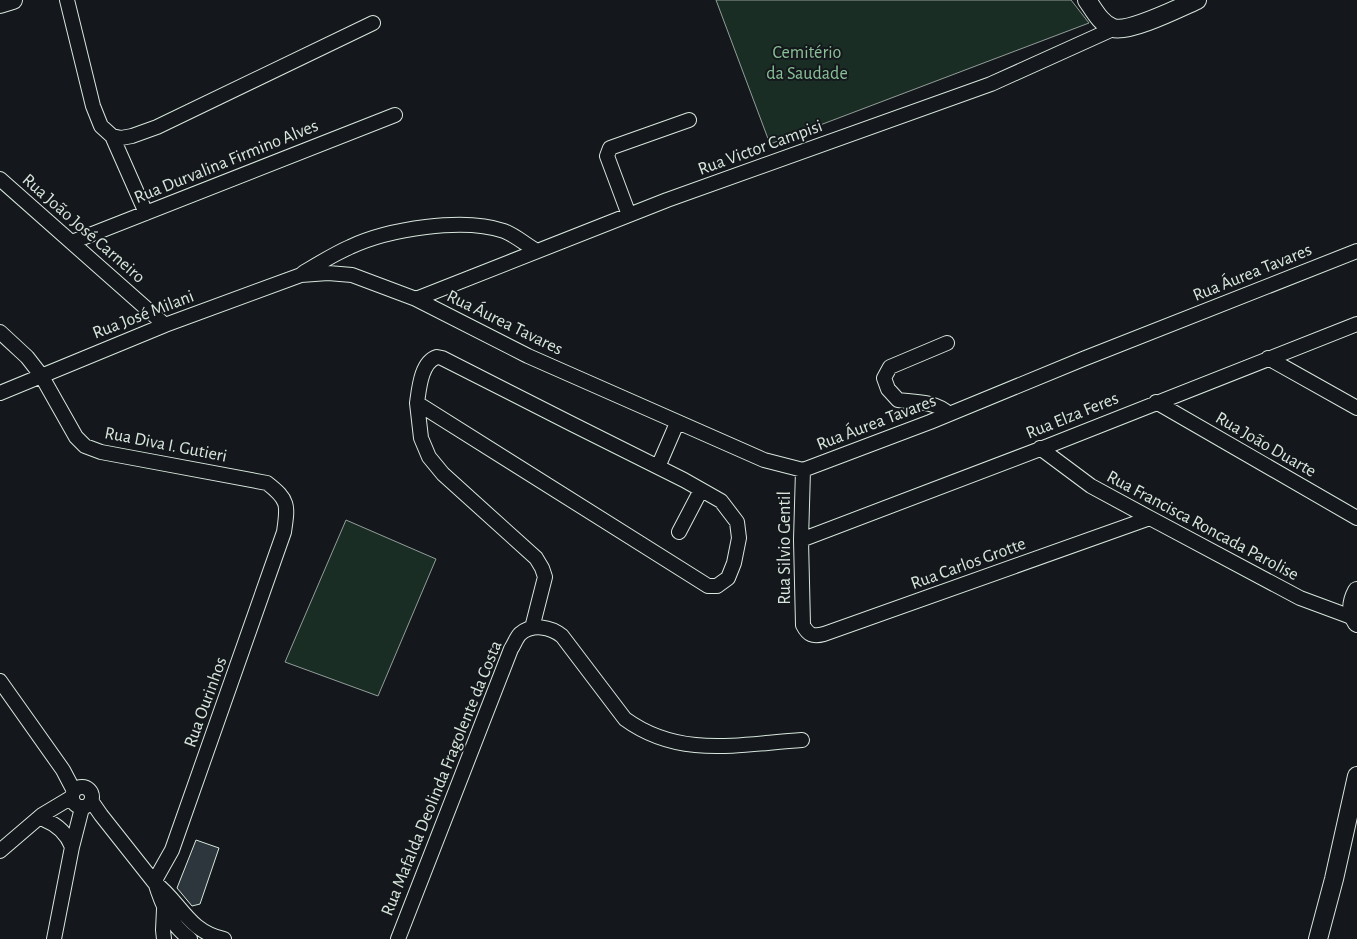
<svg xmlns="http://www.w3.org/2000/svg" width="1357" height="939" font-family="'Alegreya Sans',sans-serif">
<rect width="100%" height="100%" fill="#14181c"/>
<path fill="#1a2d24" stroke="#939e99" d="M716,0H1071L1089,23L770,144Z
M346,520L436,559L378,696L285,662Z"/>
<path fill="#2c363c" stroke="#d8e6dc" d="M196,840L219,848L200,904L192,906L177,888Z"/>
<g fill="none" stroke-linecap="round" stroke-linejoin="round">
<g stroke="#d8e6dc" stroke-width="16">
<path id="minor" d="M67,0L93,106L101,126L112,136L121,138L132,136L157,127L373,23
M112,136L146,213
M0,179L165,325
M629,215L607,156L610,148L689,120
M72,242L395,115
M303,273C318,264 334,254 350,247C388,229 463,217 504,231C515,235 526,245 537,251
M416,299L667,200L991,84L1115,28
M0,332L27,357L41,375L76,437L85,446L101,452L267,483C289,500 288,505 284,532L172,850L154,882
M947,343L890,367L884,378L888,389L898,400C915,402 936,401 949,414
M1268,358L1357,408
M0,393L165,325L301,275L328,273L352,275L416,299L528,356L764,460L803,470L930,422L1083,359L1357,251
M1156,402L1357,518
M417,403C419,389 421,362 437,357L442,358L572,424L684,480L721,501L737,522L739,538L734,563L728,578L717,586H708L417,403L421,438L429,457L443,474L536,558L542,568L545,577L532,628
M1040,448L1091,486L1150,518L1300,598L1354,618L1357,617
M658,467L677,423
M803,470L801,540L803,625C808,635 813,637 824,634L1150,518
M679,532L701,490
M801,540L1048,446L1357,324
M0,681L63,770L74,791
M72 797a10 10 0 1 1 20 0a10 10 0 1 1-20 0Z
M92,802L101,815L154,882C181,902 187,931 224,939
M45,820C58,825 67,834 72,847
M0,851L42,815L72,797
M155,882C162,905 170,924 190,939
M54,939L72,847L82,808
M164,939L163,930L164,909
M398,939L511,649C514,645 516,638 520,634C532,623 551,627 562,636L625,719C680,759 739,744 802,740"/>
</g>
<g stroke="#d8e6dc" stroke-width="20">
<path id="major" d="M1087,0C1094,10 1101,24 1113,28C1129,33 1181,7 1197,0
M0,4L13,0
M1357,591C1351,602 1350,612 1357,623
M1318,939L1334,879L1357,776"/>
</g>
<use href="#minor" stroke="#14181c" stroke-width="14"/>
<use href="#major" stroke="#14181c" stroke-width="18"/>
</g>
<g text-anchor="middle" stroke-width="4" stroke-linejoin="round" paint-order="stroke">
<g font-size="18" fill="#8ac095" stroke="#14181c">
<text x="807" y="58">Cemitério<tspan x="807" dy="21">da Saudade</tspan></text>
</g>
<g font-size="18" fill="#d8e6dc" stroke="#14181c">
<text transform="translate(760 147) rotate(-20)" y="6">Rua Victor Campisi</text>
<text transform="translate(226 161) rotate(-22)" y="6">Rua Durvalina Firmino Alves</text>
<text transform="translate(84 228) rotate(41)" y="6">Rua João José Carneiro</text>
<text transform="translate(1252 272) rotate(-22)" y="6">Rua Áurea Tavares</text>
<text transform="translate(143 314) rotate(-21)" y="6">Rua José Milani</text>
<text transform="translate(505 322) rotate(26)" y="6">Rua Áurea Tavares</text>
<text transform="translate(1072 415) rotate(-22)" y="6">Rua Elza Feres</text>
<text transform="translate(876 422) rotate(-21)" y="6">Rua Áurea Tavares</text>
<text transform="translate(166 444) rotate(11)" y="6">Rua Diva I. Gutieri</text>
<text transform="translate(1266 444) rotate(30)" y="6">Rua João Duarte</text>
<text transform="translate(1203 525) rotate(28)" y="6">Rua Francisca Roncada Parolise</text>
<text transform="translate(784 548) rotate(-90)" y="6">Rua Silvio Gentil</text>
<text transform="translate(968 563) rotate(-20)" y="6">Rua Carlos Grotte</text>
<text transform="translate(205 702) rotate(-70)" y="6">Rua Ourinhos</text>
<text transform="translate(441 778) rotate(-68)" y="6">Rua Mafalda Deolinda Fragolente da Costa</text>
</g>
</g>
</svg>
